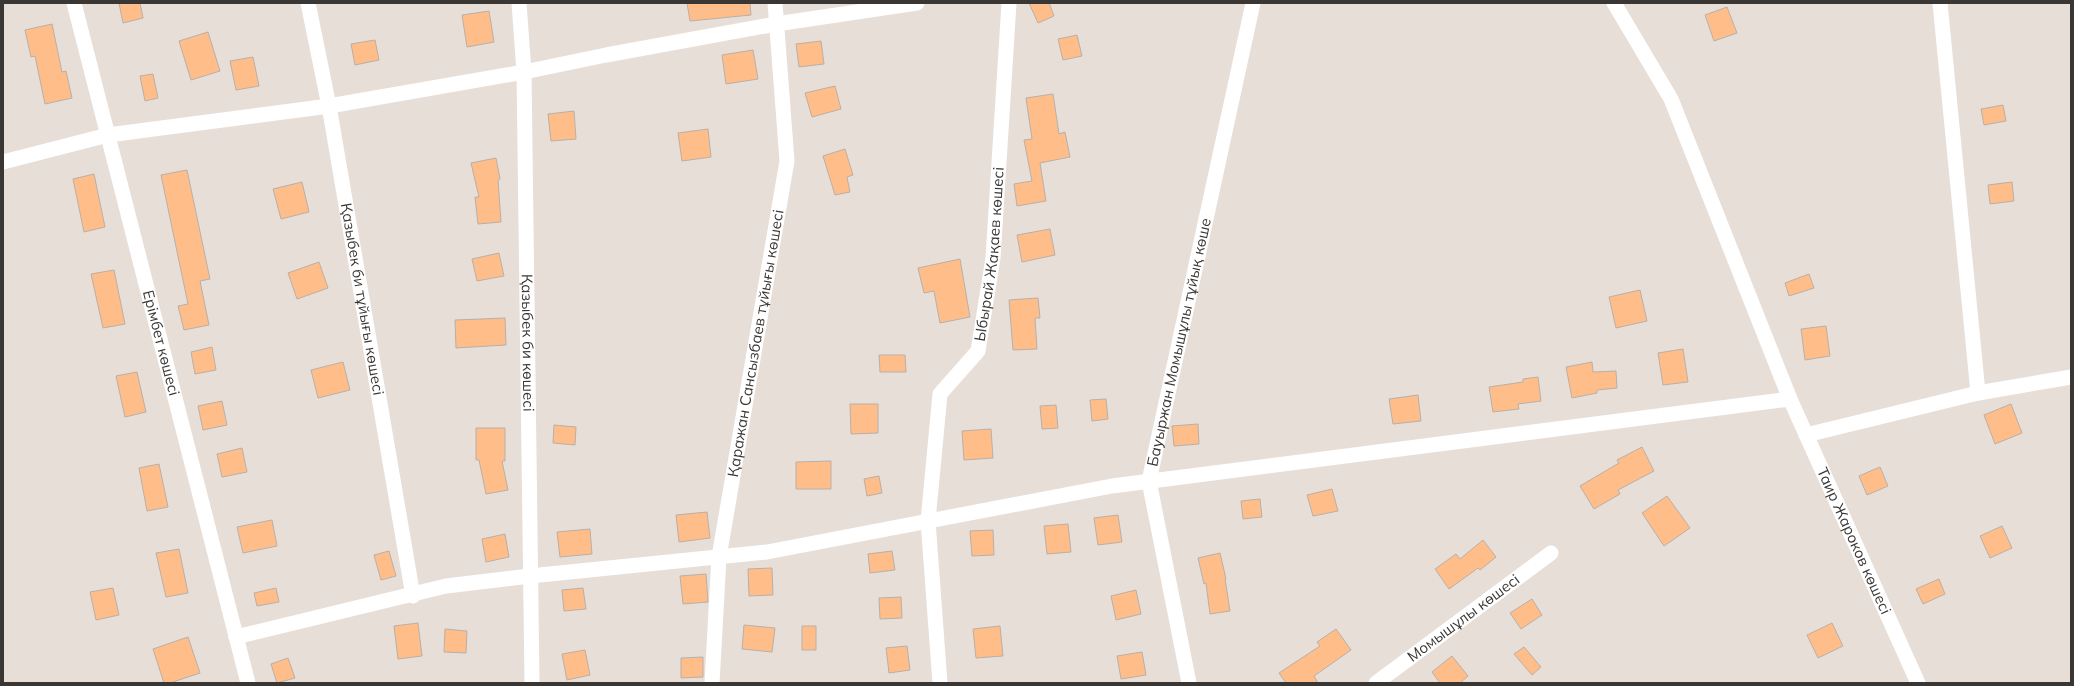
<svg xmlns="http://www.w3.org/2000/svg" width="2074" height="686" font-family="Mulish,sans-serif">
<rect width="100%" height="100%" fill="#e7ded8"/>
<path fill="#ffbd89" stroke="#b8b0a9" d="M119,3H140L143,18L123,23Z
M687,3H750L751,15L690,21Z
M1029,3H1049L1054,16L1038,23Z
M1727,7L1737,33L1714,41L1705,15Z
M489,11L494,42L467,47L462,15Z
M52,24L62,72L66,71L72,98L45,104L35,56L31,57L25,30Z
M208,32L220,71L191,80L179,41Z
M1077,35L1082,56L1063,60L1058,39Z
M375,40L379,60L355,65L351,44Z
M821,41L824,64L799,67L796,44Z
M753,50L758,79L726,84L722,55Z
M253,57L259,86L236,90L230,61Z
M153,74L158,98L145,101L140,76Z
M835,86L841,109L812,117L805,93Z
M1053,94L1059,134L1065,132L1070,157L1040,163L1046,201L1017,206L1014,184L1032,181L1024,140L1032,139L1026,98Z
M2003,105L2006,121L1984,125L1981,109Z
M574,111L576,139L551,141L548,114Z
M708,129L711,157L682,161L678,133Z
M845,149L853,175L847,177L850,192L835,195L823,156Z
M496,158L500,179L498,180L501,222L478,224L475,197H479L471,163Z
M187,170L210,279L200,281L209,325L184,330L178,306L188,304L161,175Z
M94,174L105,227L84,232L73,179Z
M302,182L309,212L281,219L273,189Z
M2012,182L2014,201L1990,204L1988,185Z
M1050,229L1055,255L1022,262L1017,235Z
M499,253L504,276L477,281L472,259Z
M960,259L970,317L940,323L934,291L924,293L918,268Z
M319,262L328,288L297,299L288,273Z
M114,270L125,324L103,328L91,274Z
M1809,274L1814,288L1789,296L1785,283Z
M1640,290L1647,321L1616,328L1609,297Z
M1038,298L1040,318H1035L1037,349L1013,350L1009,300Z
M505,318L506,345L456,348L455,320Z
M1826,326L1830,356L1805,360L1801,329Z
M212,347L216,370L195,374L191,352Z
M1683,349L1688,382L1663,385L1658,353Z
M879,355H905L906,372H880Z
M343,362L350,390L318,398L311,370Z
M1592,362L1593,372L1616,371L1617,388L1597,390V393L1572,398L1566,367Z
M137,372L146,412L125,417L116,376Z
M1538,377L1541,401L1518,404L1519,409L1493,412L1489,387L1523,382V379Z
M1418,395L1421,421L1393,424L1389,399Z
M1106,399L1108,419L1092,421L1090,400Z
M222,401L227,425L203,430L198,406Z
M850,404H878V433L851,434Z
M2011,404L2022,433L1995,444L1984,415Z
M1056,405L1058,428L1042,429L1040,406Z
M1198,424L1199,444L1174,446L1172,426Z
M554,425L576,427L575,445L553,443Z
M476,428H505V461H502L508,490L486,494L479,460H476Z
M991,429L993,458L964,460L962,431Z
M1642,447L1654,471L1618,490L1620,494L1594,509L1580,486L1619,463L1617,460Z
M242,448L247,472L222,477L217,454Z
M831,461V489H796V462Z
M159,464L168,507L147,511L139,468Z
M1880,467L1888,486L1867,495L1859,476Z
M879,476L882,493L867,496L864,479Z
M1332,489L1338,511L1313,516L1307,495Z
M1667,496L1690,528L1664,546L1642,513Z
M1260,499L1262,517L1243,519L1241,501Z
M707,512L710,538L679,542L676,515Z
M1118,515L1122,542L1098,545L1094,518Z
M272,520L277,546L243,553L237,527Z
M1068,524L1071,552L1047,554L1044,526Z
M2002,526L2012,548L1990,558L1980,536Z
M590,529L592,554L560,557L557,532Z
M993,530L994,555L972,556L970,531Z
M505,534L509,557L486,562L482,539Z
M1483,540L1496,557L1480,570L1478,568L1449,589L1435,569L1456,554L1460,559Z
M179,549L188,593L166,597L156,553Z
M389,551L396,576L381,580L374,555Z
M892,551L895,570L870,573L868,554Z
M1220,553L1226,579H1225L1230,611L1210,614L1206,583L1204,584L1198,558Z
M772,568L773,595L749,596L748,569Z
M706,574L708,602L683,604L680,576Z
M1939,579L1945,594L1923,604L1916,589Z
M113,588L119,615L96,620L90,592Z
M276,588L279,602L257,606L254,593Z
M583,588L586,609L564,611L562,590Z
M1136,590L1141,614L1116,620L1111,596Z
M901,597L902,618L880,619L879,598Z
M1532,599L1542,615L1521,629L1510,613Z
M418,623L422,656L398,659L394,626Z
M1832,623L1843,646L1818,658L1807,635Z
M744,625L775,628L772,652L742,649Z
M802,626H816V650H802Z
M1000,626L1003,656L976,658L973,629Z
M445,629L467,631L466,653L444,652Z
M1336,629L1351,650L1314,676L1318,683H1286L1279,673L1320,646L1317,642Z
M188,637L200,673L170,683H164L153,649Z
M907,646L910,670L889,673L886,648Z
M1524,647L1541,667L1532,675L1514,654Z
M585,650L590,675L567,680L562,654Z
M1142,652L1146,675L1121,679L1117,656Z
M1452,656L1468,676L1460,683H1440L1432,672Z
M703,657V677L681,678V658Z
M288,658L295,678L277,683L271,664Z"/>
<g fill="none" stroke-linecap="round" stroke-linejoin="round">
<g stroke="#fff" stroke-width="15">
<path id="s1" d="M74,3L248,683"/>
<path id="s2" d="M308,3L329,106L413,596"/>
<path id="s3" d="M519,3L524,72L532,683"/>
<path id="s4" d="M1614,3L1671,99L1790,399L1918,683"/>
<path d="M1940,3L1978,393"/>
<path d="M3,162L108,135L329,106L524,72L606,55L776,24L917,3"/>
<path d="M1806,435L1978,393L2071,377"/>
<path d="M236,637L446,586L530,576L767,552L1112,486L1790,399"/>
<path id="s5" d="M712,683L719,557L787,161L775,3"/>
<path id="s6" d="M940,683L928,521L940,394L978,351L993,258L1009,3"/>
<path id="s7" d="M1189,683L1149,481L1253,3"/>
<path id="s8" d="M1376,683L1551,553"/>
</g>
</g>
<g text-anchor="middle" stroke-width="4" stroke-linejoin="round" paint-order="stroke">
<g font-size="15" fill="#3a3634" stroke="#f5ebe5">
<text dy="5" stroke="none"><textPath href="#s6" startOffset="445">Ыбырай Жақаев көшесі</textPath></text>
<text dy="5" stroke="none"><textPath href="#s2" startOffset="301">Қазыбек би тұйығы көшесі</textPath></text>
<text dy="5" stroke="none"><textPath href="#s1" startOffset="351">Ерімбет көшесі</textPath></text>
<text dy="5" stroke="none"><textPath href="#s3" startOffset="340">Қазыбек би көшесі</textPath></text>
<text dy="5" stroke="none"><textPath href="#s5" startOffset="343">Қаражан Сансызбаев тұйығы көшесі</textPath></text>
<text dy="5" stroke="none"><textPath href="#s7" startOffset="348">Бауыржан Момышұлы тұйық көше</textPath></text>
<text dy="5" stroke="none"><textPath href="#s4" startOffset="590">Таир Жароков көшесі</textPath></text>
<text dy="5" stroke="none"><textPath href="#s8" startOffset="109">Момышұлы көшесі</textPath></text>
</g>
</g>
<rect width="2074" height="686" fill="none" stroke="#3a3634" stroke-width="8"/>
</svg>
